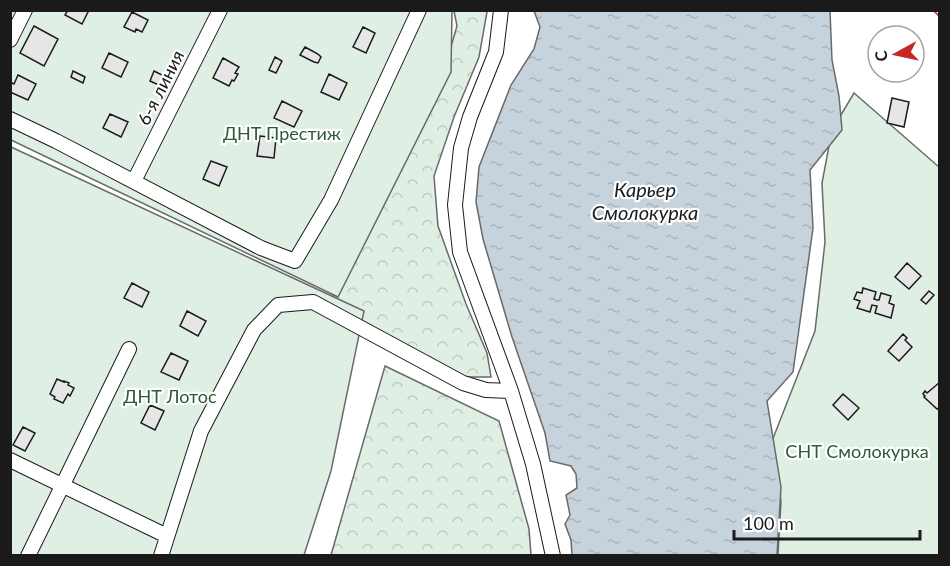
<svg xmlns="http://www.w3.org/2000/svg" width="950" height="566" font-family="Lato,sans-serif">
<defs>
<pattern id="forest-crowns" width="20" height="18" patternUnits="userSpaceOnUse" patternTransform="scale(1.5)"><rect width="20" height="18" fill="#e0efe3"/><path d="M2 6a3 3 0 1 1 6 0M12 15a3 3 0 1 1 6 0" fill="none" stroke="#c0ccc2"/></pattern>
<pattern id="water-ripples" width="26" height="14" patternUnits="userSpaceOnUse" patternTransform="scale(1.5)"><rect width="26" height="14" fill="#c6d2dc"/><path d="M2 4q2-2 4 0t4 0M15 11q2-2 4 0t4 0" fill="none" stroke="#aab4bc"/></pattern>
</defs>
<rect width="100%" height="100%" fill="#fff"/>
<path fill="url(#forest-crowns)" stroke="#6a6a6a" stroke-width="1.5" d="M454,11H487V12L479,57L454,117L434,176L438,226L466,304L487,353L491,377H456L399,341L330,303L444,71L457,26Z
M385,366L499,421L529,529L531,555H331Z"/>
<path fill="#e0efe3" stroke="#6a6a6a" stroke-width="1.5" d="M10,11H452L451,72L338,297L11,140Z
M854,93L939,167V555H778L781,501L772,441L815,331L825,242L822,183L832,130Z
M11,147L364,311L331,471L304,555L11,556Z"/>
<path fill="url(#water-ripples)" stroke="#6a6a6a" stroke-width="1.5" d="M534,11H830L832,60L839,96L842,130L810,170L813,228L793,372L767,401L781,487L777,555H572L571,540L565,524L570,515L566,495L577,488L576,474L571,466L550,461L545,433L512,337L483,239L476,202L479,167L511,85L534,49L540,27Z"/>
<path fill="#e6e6e6" stroke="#1a1a1a" stroke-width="1.5" d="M68,10H89L82,24L65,15Z
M132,12L148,20L142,32L136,29L135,32L124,27Z
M34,26L58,39L44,66L20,53Z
M363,27L375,33L366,53L353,47Z
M305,47L318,54L321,57L318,63L314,62L300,55Z
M109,53L128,62L121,77L102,68Z
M275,57L282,61L276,73L269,70Z
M223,58L239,67L235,73L238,74L234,81L232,80L229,86L213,78Z
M73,71L85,77L83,83L71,77Z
M154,71L166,77L161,86L150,81Z
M329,74L347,83L339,100L321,92Z
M18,75L36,84L28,100L10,92V82L14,84Z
M892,98L909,102L904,127L887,123Z
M282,101L302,111L294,127L274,118Z
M110,114L128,122L121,137L103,128Z
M260,136L276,138L274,158L257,156Z
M211,161L227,167L219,186L203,179Z
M907,263L921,276L909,289L895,277Z
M132,283L149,292L142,307L124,298Z
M863,288L876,292L874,299L877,300H879L881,293L891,296L889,303L894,305L891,318L875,313L877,306L872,305L870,312L857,308L860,301L854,299L857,292L862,293Z
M929,291L934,295L926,304L921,300Z
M187,311L206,321L198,336L180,326Z
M903,334L907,338L905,340L912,347L899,361L888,351Z
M171,353L188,361L179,380L161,372Z
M57,379L64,382V381L69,383L68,385L74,388L70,396L68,394L63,403L54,399L55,397L50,394Z
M940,382V407L937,409L924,397L925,396L923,394L925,391L927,393Z
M843,394L859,408L848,420L833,405Z
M150,405L164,411L155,430L141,423Z
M23,427L35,433L25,451L13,445Z"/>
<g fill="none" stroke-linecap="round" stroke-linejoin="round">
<g stroke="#1a1a1a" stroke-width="16">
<path id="minor" d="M501,10L496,52L470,117L461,148L455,205L460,252L511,391L533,464L553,556
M10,40L25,10
M10,119L56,141L261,248L295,261L331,200L419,10
M134,181L220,10
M10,460L167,536
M28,556L129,349
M161,556L201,431L254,330L278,305L313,302L463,383L486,390L511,391"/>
</g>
<use href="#minor" stroke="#fff" stroke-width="14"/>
<path stroke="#c62828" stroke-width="1.5" stroke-dasharray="21 4.5 3 4.5" stroke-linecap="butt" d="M933,10L940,17"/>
</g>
<g text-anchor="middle" stroke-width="4.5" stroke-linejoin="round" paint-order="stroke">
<g font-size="18" fill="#1a1a1a" stroke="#fff">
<text transform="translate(161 88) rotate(-63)" y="6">6-я линия</text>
</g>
<g font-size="18" fill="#2b5a34" stroke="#fff">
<text x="282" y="140">ДНТ Престиж</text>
<text x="170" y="403">ДНТ Лотос</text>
<text x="857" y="458">СНТ Смолокурка</text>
</g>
<g font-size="20" font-style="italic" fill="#1a1a1a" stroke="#fff">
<text x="645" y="197">Карьер<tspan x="645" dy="23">Смолокурка</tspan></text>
</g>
</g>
<rect width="950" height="566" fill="none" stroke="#1a1a1a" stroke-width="24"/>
<g transform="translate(896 54) rotate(262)"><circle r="28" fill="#ffffff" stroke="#a3a3a3" stroke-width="1.5"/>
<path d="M0-4.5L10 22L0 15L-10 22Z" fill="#c62828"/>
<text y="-9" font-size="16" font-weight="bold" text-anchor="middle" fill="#1a1a1a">С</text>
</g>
<path d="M734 530v9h186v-9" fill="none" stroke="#1a1a1a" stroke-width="3"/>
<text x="743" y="530" font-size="18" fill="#1a1a1a" stroke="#ffffff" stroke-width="4.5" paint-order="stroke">100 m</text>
</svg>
